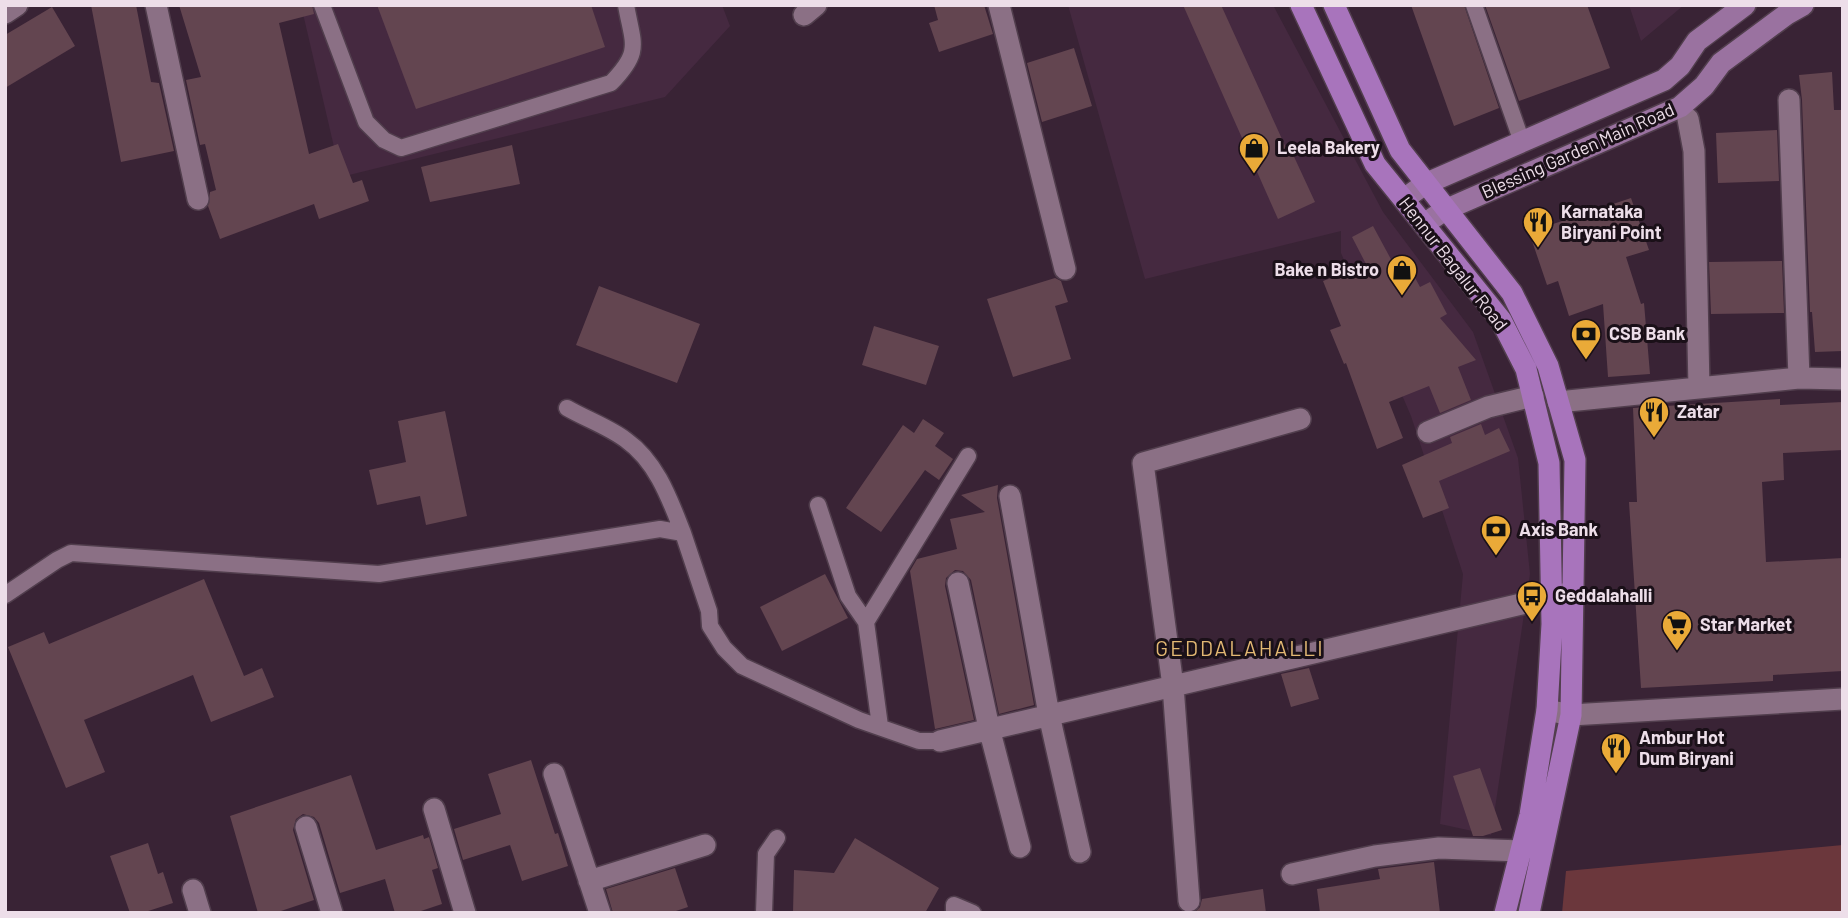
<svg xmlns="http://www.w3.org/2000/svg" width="1848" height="918" font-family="Barlow,sans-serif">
<rect width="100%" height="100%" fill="#392335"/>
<path fill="#452940" d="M301,5H722L730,26L665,97L341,177Z
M1068,5H1273L1383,212L1473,332L1518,458L1530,574L1491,835L1440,824L1463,574L1411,416L1341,253V231L1145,279Z
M1629,5H1684L1641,41Z"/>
<path fill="#6b373c" d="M1843,845V913H1562L1566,871Z"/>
<path fill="#634550" d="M91,5H136L151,82L159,83L174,151L121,162Z
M179,5H312L314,14L279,23L309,154L338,144L353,183L362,180L369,201L319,219L314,204L220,239L208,206L210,192L216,190L205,144L200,145L186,80L201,77Z
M377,5H591L605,47L416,109Z
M934,5H984L993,34L939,52L929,23L938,20Z
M1183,5H1221L1287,150L1290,148L1315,202L1278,219Z
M1411,5H1464L1499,108L1454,126Z
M1485,5H1587L1610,68L1519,101Z
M52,7L75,46L5,88V35Z
M1074,48L1092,106L1042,122L1027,63Z
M1832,72L1834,110H1843V351L1815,352L1812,312H1810L1802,100L1799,75Z
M1777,130L1779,181L1718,183L1716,133Z
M512,145L520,184L430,202L421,167Z
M1631,198L1649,250L1626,257L1641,304L1644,303L1650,374L1608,377L1603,304L1569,316L1558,281L1547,285L1529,232Z
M1373,226L1393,263L1404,257L1420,287L1430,282L1447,314L1440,318L1476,360L1458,367L1471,400L1440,413L1429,386L1389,402L1403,438L1377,449L1346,363L1344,364L1330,330L1341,326L1323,281L1366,264L1352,237Z
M1782,261L1784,313L1711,314L1709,262Z
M1055,278L1061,281L1068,302L1055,306L1071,359L1013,377L987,299Z
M599,286L700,324L677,383L576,345Z
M874,326L939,346L926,385L862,365Z
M1780,399V405L1843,402V450L1783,453L1784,480L1762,482L1766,562L1843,558V671L1773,675V681L1641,688L1629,502H1637L1633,408Z
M445,411L467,516L426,525L420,496L377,505L369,470L406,462L398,421Z
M923,419L944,433L935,446L953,459L939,480L925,470L881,532L846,508L903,425L914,433Z
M1481,424L1485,435L1499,428L1510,451L1439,481L1449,508L1423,518L1402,465L1452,443L1450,437Z
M998,485L997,498L1034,705L999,714L971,580L963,571L955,570L946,578L945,586L974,720L935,729L910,571L917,559L957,549L950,519L985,512L961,495Z
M825,574L848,618L782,651L760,607Z
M204,579L244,676L262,668L274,697L211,722L193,675L84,720L105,772L66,788L8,647L44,632L49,644Z
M1309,668L1319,699L1291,707L1281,674Z
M531,760L555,834L558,833L568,866L522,881L510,845L463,860L454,829L501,814L488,774Z
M1480,768L1502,830L1483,836H1473L1453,776Z
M351,775L376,850L423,835L424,839L429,837L438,868L432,870L442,904L415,913H395L385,879L340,893L319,823L314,817L303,814L296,819L293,830L314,900L275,913H258L230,816Z
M855,838L939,888L925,913H793L794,870L834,873Z
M148,843L158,874L163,872L173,903L142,913H130L110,856Z
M1434,862L1440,913H1320L1317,889L1380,879L1378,869Z
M675,868L688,907L670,913H613L606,889Z
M1263,889L1266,913H1194L1200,907L1202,899Z"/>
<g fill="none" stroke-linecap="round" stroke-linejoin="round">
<g stroke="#513e4d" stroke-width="19">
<path id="service" d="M322,5L366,122L384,140L401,148L611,83C642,51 633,45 626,5
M1474,5L1522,142
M567,408C586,419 609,427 626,440C657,462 670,500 683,533
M818,505L848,596L866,622
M5,595L57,560L71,553L379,574L660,529L683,533L709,611L710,626L724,648L742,666L859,720L919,741H940
M880,726L866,622L968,456
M764,913L766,854L777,838
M954,913V905L973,913"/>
</g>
<g stroke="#513e4d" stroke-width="24">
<path id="minor" d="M156,5L198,199
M999,5L1065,269
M5,13L17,5
M804,15L816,5
M1789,100L1799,378
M1688,119L1694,151L1699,388
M1558,402L1799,378L1843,379
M1428,432L1488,407L1533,396
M1010,496L1049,715L1080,852
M958,583L989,728L1020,847
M1547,710L1571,715L1843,699
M940,741L1568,593
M554,774L600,913
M434,809L465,913
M306,827L332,913
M1292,874L1375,856L1439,848L1521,851
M589,881L705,845
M193,890L200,913
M1189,901L1173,686L1143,463L1300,419"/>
</g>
<g stroke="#513e4d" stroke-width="24">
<path id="secondary" d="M1404,199L1425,184L1664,80L1680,66L1697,41L1745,5
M1424,224L1445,210L1680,107L1704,86L1721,63L1787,14L1803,5"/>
</g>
<g stroke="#513e4d" stroke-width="24">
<path id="primary" d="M1301,5L1375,164L1501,320L1526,369L1549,463L1552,624L1547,710L1530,815L1505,913
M1334,5L1400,150L1512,293L1548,366L1575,460L1571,715L1529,913"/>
</g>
<use href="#service" stroke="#8b7085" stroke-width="16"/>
<use href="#minor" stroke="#8b7085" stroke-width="21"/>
<use href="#secondary" stroke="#9a72a0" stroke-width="21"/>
<use href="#primary" stroke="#a874bc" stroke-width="21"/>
</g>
<defs>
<g id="shop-pin" transform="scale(1.575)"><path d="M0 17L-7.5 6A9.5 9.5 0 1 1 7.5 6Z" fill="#eaaa38" stroke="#1a1018"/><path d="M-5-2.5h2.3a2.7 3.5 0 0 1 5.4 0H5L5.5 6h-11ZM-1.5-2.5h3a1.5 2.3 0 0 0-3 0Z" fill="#111"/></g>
<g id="restaurant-pin" transform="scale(1.575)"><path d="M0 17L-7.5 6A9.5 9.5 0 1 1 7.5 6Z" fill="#eaaa38" stroke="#1a1018"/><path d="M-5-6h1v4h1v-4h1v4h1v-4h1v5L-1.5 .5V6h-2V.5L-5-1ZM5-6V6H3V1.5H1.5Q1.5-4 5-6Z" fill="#111"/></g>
<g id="bank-pin" transform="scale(1.575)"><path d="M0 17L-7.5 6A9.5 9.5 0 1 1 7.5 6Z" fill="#eaaa38" stroke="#1a1018"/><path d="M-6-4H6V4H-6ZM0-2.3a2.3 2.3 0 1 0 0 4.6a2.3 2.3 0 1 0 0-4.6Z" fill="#111"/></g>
<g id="bus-pin" transform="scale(1.575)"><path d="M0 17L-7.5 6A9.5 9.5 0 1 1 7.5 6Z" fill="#eaaa38" stroke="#1a1018"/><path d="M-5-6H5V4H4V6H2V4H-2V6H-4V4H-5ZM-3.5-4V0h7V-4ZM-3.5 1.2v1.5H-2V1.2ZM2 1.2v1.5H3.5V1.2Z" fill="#111"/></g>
<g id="supermarket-pin" transform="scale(1.575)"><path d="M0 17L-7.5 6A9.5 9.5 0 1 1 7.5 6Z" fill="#eaaa38" stroke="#1a1018"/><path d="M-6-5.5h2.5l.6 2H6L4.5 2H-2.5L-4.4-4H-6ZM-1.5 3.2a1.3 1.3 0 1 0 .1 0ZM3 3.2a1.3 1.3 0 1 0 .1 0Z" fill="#111"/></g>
</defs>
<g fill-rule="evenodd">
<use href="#shop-pin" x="1254" y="148"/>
<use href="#restaurant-pin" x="1538" y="222"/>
<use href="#shop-pin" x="1402" y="270"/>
<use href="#bank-pin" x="1586" y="334"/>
<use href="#restaurant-pin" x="1654" y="412"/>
<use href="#bank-pin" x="1496" y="530"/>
<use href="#bus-pin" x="1532" y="596"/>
<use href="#supermarket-pin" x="1677" y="625"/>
<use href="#restaurant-pin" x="1616" y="748"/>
</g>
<g text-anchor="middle" stroke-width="6" stroke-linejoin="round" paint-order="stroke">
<g font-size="18" font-weight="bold" fill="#eddee9" stroke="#1a1018" text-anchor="start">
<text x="1277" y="154">Leela Bakery</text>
<text x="1561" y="218">Karnataka<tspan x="1561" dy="21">Biryani Point</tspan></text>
<text x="1379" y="276" text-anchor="end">Bake n Bistro</text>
<text x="1609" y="340">CSB Bank</text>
<text x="1677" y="418">Zatar</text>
<text x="1519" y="536">Axis Bank</text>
<text x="1555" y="602">Geddalahalli</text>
<text x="1700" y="631">Star Market</text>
<text x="1639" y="744">Ambur Hot<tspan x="1639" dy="21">Dum Biryani</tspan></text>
</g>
<g font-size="18" fill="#eddee9" stroke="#1a1018">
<text transform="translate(1578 151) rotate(-24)" y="6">Blessing Garden Main Road</text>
<text transform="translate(1453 264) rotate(52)" y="6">Hennur Bagalur Road</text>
</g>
<g font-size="21" letter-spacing="2" fill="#e3b873" stroke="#1a1018">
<text x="1240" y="656">GEDDALAHALLI</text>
</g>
</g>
<rect width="1848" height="918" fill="none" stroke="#eddee9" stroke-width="14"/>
</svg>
